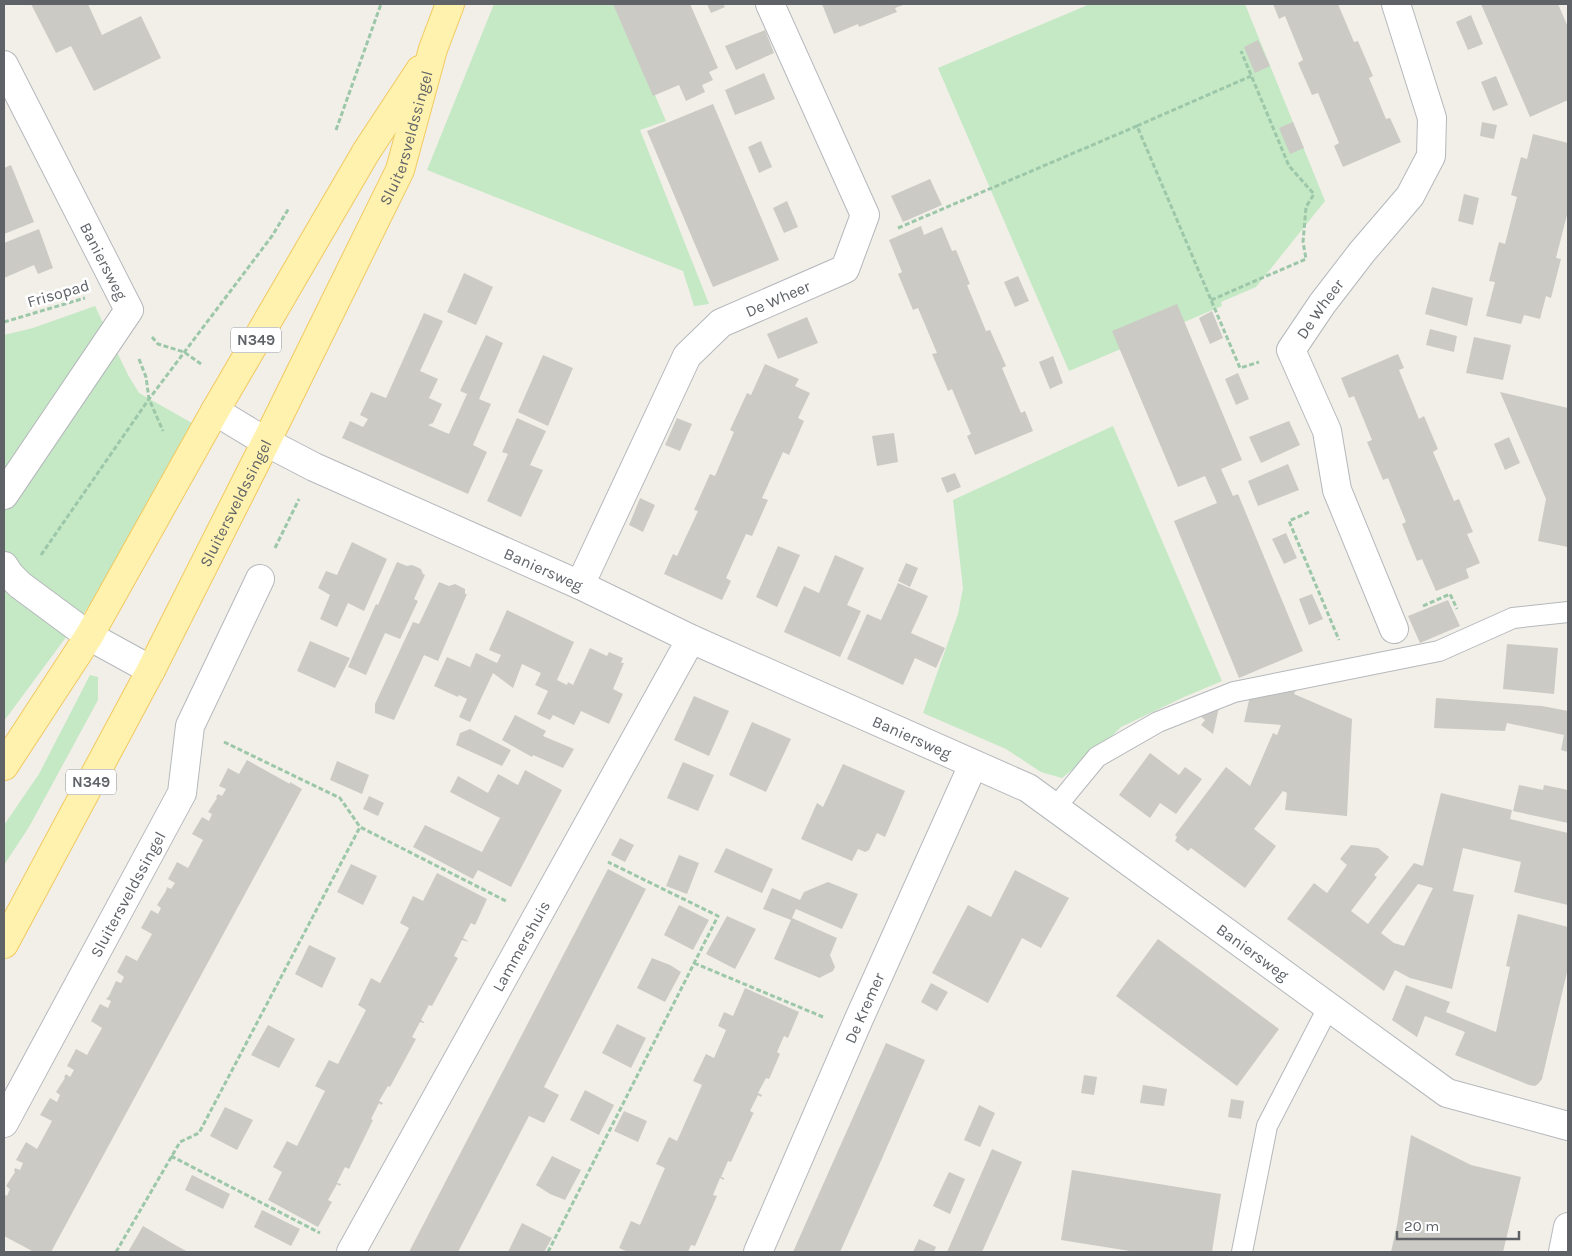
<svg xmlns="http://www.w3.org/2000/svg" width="1572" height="1256" font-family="Karla,sans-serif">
<rect width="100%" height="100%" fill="#f1efe8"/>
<path fill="#c5e8c5" d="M494,4H616L666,121L640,130L709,304L694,306L683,271L427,170Z
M1090,4H1245L1325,201L1256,287L1221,302L1222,306L1069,371L938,68Z
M95,306L128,375L139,393L199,427L132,548L4,721V335L33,328Z
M1113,426L1222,681L1184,697L1121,727L1103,745L1062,778L1041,772L1006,749L923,713L958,614L963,588L953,500Z
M90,675L98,677V700L29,827L4,865V825L39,774Z"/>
<path fill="#cccac5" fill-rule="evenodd" d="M31,4H88L102,35L141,16L161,58L94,91L71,46L56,53Z
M613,4H690L718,68L709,72L713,80L702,85L705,92L686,101L679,85L653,96Z
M707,4H723L725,7L711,13Z
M822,4H906L895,8L897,12L859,27L858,24L834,34Z
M1273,4H1338L1354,42L1358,41L1373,76L1369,78L1386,119L1390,118L1401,142L1343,167L1334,146L1339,143L1318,93L1312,95L1298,63L1303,60L1285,16L1279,19Z
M1481,4H1558L1568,27V100L1530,117Z
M1471,15L1483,44L1468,50L1456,22Z
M765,30L774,53L736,70L725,46Z
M1258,40L1270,66L1255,73L1244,47Z
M764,73L775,99L735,115L725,90Z
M1496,76L1508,105L1493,111L1481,82Z
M713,104L779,260L713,287L647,131Z
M1293,122L1304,148L1290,154L1279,128Z
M1482,122L1497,125L1494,139L1480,136Z
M1533,134L1568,143V211L1556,258L1561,259L1551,298L1546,296L1540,319L1524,315L1521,324L1486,316L1495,282L1489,281L1499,242L1505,244L1517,197L1511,195L1521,157L1527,159Z
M761,141L772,167L759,173L748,147Z
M11,165L34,222L4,234V168Z
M930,179L942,205L903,222L891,196Z
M1464,194L1479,198L1473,225L1458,221Z
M787,201L798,227L784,233L773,208Z
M921,226L924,235L942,227L952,251L956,250L970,284L967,285L986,331L990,330L1006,366L1002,368L1021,413L1025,411L1033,431L975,455L967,436L971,434L952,389L948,391L932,354L937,353L918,308L913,310L898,274L902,272L889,240Z
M39,229L53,268L38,274L34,265L4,278V243Z
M464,273L493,287L476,325L447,312Z
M1018,276L1029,301L1015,307L1004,282Z
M1432,287L1473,298L1467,326L1425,314Z
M1177,304L1242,460L1221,469L1233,496L1238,494L1303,651L1239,678L1174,521L1217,503L1205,476L1178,487L1112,331Z
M1212,311L1223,338L1210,344L1199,318Z
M424,313L443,321L420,371L438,379L429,398L442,404L433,423L428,425L449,434L467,394L460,391L486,335L503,343L479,399L491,404L473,445L487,452L468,494L342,438L350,421L363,427L368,419L360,415L371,392L386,398Z
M807,317L818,343L778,359L767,334Z
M1430,329L1457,336L1454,352L1426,345Z
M1474,337L1511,345L1503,380L1466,373Z
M1398,354L1404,368L1399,370L1419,419L1424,416L1438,449L1433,452L1454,501L1459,499L1473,532L1467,534L1480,563L1466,569L1469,578L1436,591L1422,559L1417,561L1402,524L1406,522L1388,478L1383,480L1367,442L1372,440L1354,396L1349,398L1341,378Z
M543,355L573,368L548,426L518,412Z
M1053,356L1063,383L1050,389L1039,362Z
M765,364L799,379L795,386L810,393L798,418L804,421L789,455L783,452L762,498L768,500L752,536L746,534L726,578L731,581L722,600L664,574L673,554L677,556L698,511L694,510L710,474L715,476L734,432L730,430L747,393L751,395Z
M1238,373L1249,399L1236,405L1225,379Z
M1500,392L1568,408V547L1538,541L1546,499Z
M517,418L546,431L530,465L543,470L521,517L487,501L508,454L502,452Z
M677,418L692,424L680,451L665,445Z
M1289,421L1300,445L1261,463L1249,437Z
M894,433L898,462L877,466L872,436Z
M1509,437L1520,463L1505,470L1494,444Z
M1288,464L1299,490L1258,506L1248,481Z
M955,473L961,487L947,493L941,478Z
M640,498L655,505L643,532L629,525Z
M1286,533L1297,558L1284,564L1272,539Z
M352,542L387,559L364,611L348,603L337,627L320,619L330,595L318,588L326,571L337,575Z
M778,546L800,555L777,607L756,597Z
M835,555L864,568L847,605L861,611L840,657L784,632L804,586L819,593Z
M397,562L407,566L412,565L421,569L423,574L425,575L414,599L418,601L400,639L385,633L366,675L348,667L376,604L378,605Z
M906,563L918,568L910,587L898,581Z
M439,582L449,586L455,584L465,589V594H467L438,661L424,655L394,720L375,713V704L413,622L419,624Z
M898,583L928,596L911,633L945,648L936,668L915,658L903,685L847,659L867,614L881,620Z
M1312,594L1323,619L1309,625L1299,599Z
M1448,600L1460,626L1420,643L1408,616Z
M507,610L574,642L557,680L567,685L568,682L573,685L590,648L607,656L609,652L623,658L621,663H624L613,689L623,694L609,724L581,711L574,725L553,715L550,720L537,714L548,691L535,685L541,673L522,664L513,688L493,673L470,722L459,717L467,699L459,695L458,697L434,686L447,657L470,667L476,653L497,663L501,655L489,650Z
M310,641L350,658L335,688L297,671Z
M1507,644L1558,648L1554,694L1503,689Z
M1298,686L1294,694L1352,719L1347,816L1285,810L1287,793L1283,791L1254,829L1276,846L1245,888L1191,848L1188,851L1175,841L1177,837L1175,835L1226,767L1250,786L1273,733L1277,735L1281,725L1244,722L1250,696Z
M694,696L729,711L709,756L674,740Z
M1436,698L1542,706L1568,711V752L1561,750L1564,735L1507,723L1505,731L1434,728Z
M1220,703L1213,734L1201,725L1205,720L1195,712Z
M515,715L546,731L543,736L574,749L563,768L533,755L532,757L502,740Z
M752,722L791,739L766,792L729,775Z
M470,729L511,750L502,766L456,745L460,733Z
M1150,753L1179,775L1185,767L1202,779L1176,814L1160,803L1150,818L1119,795Z
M247,760L290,784V782L302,789L51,1252H34L4,1236V1194L7,1196L10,1189L6,1186L15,1172L14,1171L15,1168L20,1170L23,1163L16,1160L26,1142L37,1149L52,1121L40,1115L50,1098L57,1102L60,1095L56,1092L65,1078L64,1077L66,1074L70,1077L74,1070L67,1066L76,1049L87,1055L102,1028L91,1021L100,1004L108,1008L111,1001L106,999L109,996L116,981L121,983L124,977L117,972L126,955L137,961L152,934L141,928L151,910L158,914L161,908L157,905L166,891L167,887L171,889L175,883L168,879L177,862L188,868L203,840L192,834L202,817L209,821L212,814L208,812L217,798L216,797L218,794L222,796L226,789L219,786L228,768L239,774Z
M337,761L369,775L362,794L330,780Z
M683,762L714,775L698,811L667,798Z
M843,764L905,791L885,837L877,833L869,850L865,852L858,849L852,861L801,839L817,803L823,807Z
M525,770L562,790L511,887L478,870L473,879L413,847L425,825L482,852L500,818L450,792L458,776L488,793L498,774L518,785Z
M1519,785L1543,790L1544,785L1568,790V823L1513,811Z
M1441,793L1512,810L1510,819L1568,833V905L1514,892L1521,862L1463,848L1453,891L1474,895L1452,989L1410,978L1395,970L1384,991L1287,919L1314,883L1327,893L1347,865L1340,859L1351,845L1378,848L1389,857L1374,875L1377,877L1351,911L1368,924L1414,863L1423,866ZM1418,884L1433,888L1404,946L1394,943L1381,933Z
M369,796L384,803L378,816L363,809Z
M620,838L634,845L625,862L611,855Z
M726,848L773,869L762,893L714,872Z
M679,855L699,863L687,894L666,886Z
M351,864L377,876L363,905L337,892Z
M608,869L646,889L544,1087L559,1095L544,1123L529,1116L458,1252H409Z
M1015,870L1069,898L1041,948L1022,938L988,1003L932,973L968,905L991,917Z
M437,873L487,899L476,923L475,925L471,923L463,938L469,942L462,940L454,956L458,958L432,1006L429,1005L421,1020L424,1022V1023L420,1022L412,1037L416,1039L415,1041L390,1087L388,1086L379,1101L383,1103L381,1105L379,1103L371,1119L373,1120L349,1169L345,1167L337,1183L341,1184L340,1186L337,1184L328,1200L332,1202L318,1227L268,1200L282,1172L273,1167L287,1141L297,1146L325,1091L315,1086L329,1060L338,1064L366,1010L358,1005L371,978L380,983L409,928L400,923L413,896L423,901Z
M828,882L858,894L842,929L796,909L792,918L837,938L830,955L835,967L833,971L821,977L820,978L774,959L791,920L763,909L772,888L800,900L804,892Z
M679,905L709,920L693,950L664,935Z
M1518,914L1568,927V968L1542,1079L1538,1084L1535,1086L1529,1085L1455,1055L1465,1032L1425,1016L1417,1037L1392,1020L1406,985L1450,1002L1446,1012L1496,1032L1510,967L1506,966Z
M727,916L756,929L735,969L706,954Z
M1158,939L1279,1029L1237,1086L1116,996Z
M309,945L336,958L322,988L295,974Z
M652,958L670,965L681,972L665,1002L637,988Z
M931,983L948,992L937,1011L921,1002Z
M745,988L799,1012L788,1038L784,1036L777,1052L780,1054L770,1077L769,1079L766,1078L758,1093L762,1095L761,1097L758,1095L750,1111L754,1113L753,1114L731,1162L728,1161L721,1177L724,1178V1180L720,1178L713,1195L717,1196L695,1246L691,1245L688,1252H628L619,1248L631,1221L640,1225L665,1168L656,1164L669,1137L677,1141L702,1085L693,1081L706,1054L714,1058L726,1030L718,1026L724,1012L733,1016Z
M617,1024L646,1038L631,1068L602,1053Z
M268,1025L295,1039L279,1068L251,1055Z
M886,1043L925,1060L880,1163L840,1252H793Z
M1084,1075L1097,1077L1094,1095L1081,1093Z
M1143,1085L1167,1089L1164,1106L1140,1103Z
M585,1090L614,1105L599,1135L570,1120Z
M1231,1099L1244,1101L1241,1119L1228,1117Z
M979,1105L995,1113L980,1147L964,1140Z
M225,1107L253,1120L237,1150L210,1136Z
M624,1111L647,1121L638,1142L614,1131Z
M1411,1135L1471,1165L1521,1177L1503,1252H1391L1397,1225Z
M992,1149L1022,1162L982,1252H947Z
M552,1156L581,1170L565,1200L550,1194L536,1185Z
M1072,1170L1221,1194L1212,1252H1136L1061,1240Z
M949,1172L965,1179L950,1214L933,1206Z
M192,1175L230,1194L223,1209L185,1190Z
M262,1210L300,1229L291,1246L254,1227Z
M522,1223L552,1238L544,1252H508Z
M143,1226L177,1246L188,1252H128Z
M919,1239L936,1247L934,1252H913Z"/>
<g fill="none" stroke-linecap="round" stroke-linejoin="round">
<g stroke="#b5b8bc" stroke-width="22">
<path id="lane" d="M1055,808L1097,757L1158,722L1234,692L1439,651L1513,618L1568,612
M1242,1252L1267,1126L1329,1006"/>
</g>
<g stroke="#b5b8bc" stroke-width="30">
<g id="street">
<path id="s1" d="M4,65L129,310L4,495"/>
<path id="s2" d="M215,411L266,442L314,467L580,585L691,639L1028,788L1447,1093L1568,1126"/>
<path d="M4,566L10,575L20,585L89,636L151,670"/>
<path id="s3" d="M580,585L687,356L721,323L845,269L865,215L770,4"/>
<path id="s4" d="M1394,629L1337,490L1327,431L1291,350L1322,304L1362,252L1410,196L1431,156L1432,118L1396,4"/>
<path id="s5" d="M4,1123L182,793L190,726L260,579"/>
<path id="s6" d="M351,1252L691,639"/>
<path id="s7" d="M758,1252L858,1021L973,765"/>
</g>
</g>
<g stroke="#b6babf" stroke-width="30">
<path id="secondary" d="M1563,1252L1568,1227"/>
</g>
<g stroke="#f2c960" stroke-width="30">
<g id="primary">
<path d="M4,766L89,636L215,411L366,152L420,70"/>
<path id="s8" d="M4,944L151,670L277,420L400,170L433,49L450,4"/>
</g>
</g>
<path stroke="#9cc7a9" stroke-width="3" stroke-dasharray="5 2.5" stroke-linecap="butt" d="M1137,126L1251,76
M336,130L381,4
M898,228L1137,126L1240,368L1259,362
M1211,300L1306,259L1303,242L1306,207L1314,194L1289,166L1241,51
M4,322L85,298
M152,337L158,344L184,352L201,364
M139,359L146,377L149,399L163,431
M1309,512L1289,521L1339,640
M275,548L299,499
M41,555L149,399L272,236L289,208
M1423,606L1450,594L1457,609
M224,742L340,798L360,827
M694,963L823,1017
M171,1156L320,1233
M116,1252L180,1142L199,1133L360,827L506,901
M548,1252L718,916L608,862"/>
<use href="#lane" stroke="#fff" stroke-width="20"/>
<use href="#street" stroke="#fff" stroke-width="28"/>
<use href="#secondary" stroke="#fff" stroke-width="28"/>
<use href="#primary" stroke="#fff2af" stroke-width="28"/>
</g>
<g text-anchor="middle" stroke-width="5" stroke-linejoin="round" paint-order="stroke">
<g fill="#fff" stroke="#8f9295" stroke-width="1">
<rect x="231" y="327.5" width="50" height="25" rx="4"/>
<rect x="66" y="769.5" width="50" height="25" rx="4"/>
</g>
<g font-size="15" font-weight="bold" fill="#5f6368">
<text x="256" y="345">N349</text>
<text x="91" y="787">N349</text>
</g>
<g font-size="16" fill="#5f6368" stroke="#fff">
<text dy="6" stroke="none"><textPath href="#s8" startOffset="902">Sluitersveldssingel</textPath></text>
<text dy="6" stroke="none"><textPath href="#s1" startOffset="220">Baniersweg</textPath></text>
<text transform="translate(58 293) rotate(-16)" y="6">Frisopad</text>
<text dy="6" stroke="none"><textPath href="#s3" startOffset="362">De Wheer</textPath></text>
<text dy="6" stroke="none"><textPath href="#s4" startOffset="349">De Wheer</textPath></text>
<text dy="6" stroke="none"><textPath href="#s8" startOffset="498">Sluitersveldssingel</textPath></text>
<text dy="6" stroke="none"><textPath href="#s2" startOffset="365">Baniersweg</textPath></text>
<text dy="6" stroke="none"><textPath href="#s2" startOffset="770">Baniersweg</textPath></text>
<text dy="6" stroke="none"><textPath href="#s5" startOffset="260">Sluitersveldssingel</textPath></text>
<text dy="6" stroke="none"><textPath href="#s6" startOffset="350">Lammershuis</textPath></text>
<text dy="6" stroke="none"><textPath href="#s2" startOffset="1175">Baniersweg</textPath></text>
<text dy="6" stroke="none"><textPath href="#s7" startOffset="266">De Kremer</textPath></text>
</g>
</g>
<rect width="1572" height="1256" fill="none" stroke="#5f6368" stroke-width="10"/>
<path d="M1397 1231v8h122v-8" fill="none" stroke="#5f6368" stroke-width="2.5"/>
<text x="1404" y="1231" font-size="15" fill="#5f6368" stroke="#ffffff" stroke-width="4" paint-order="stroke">20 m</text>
</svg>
